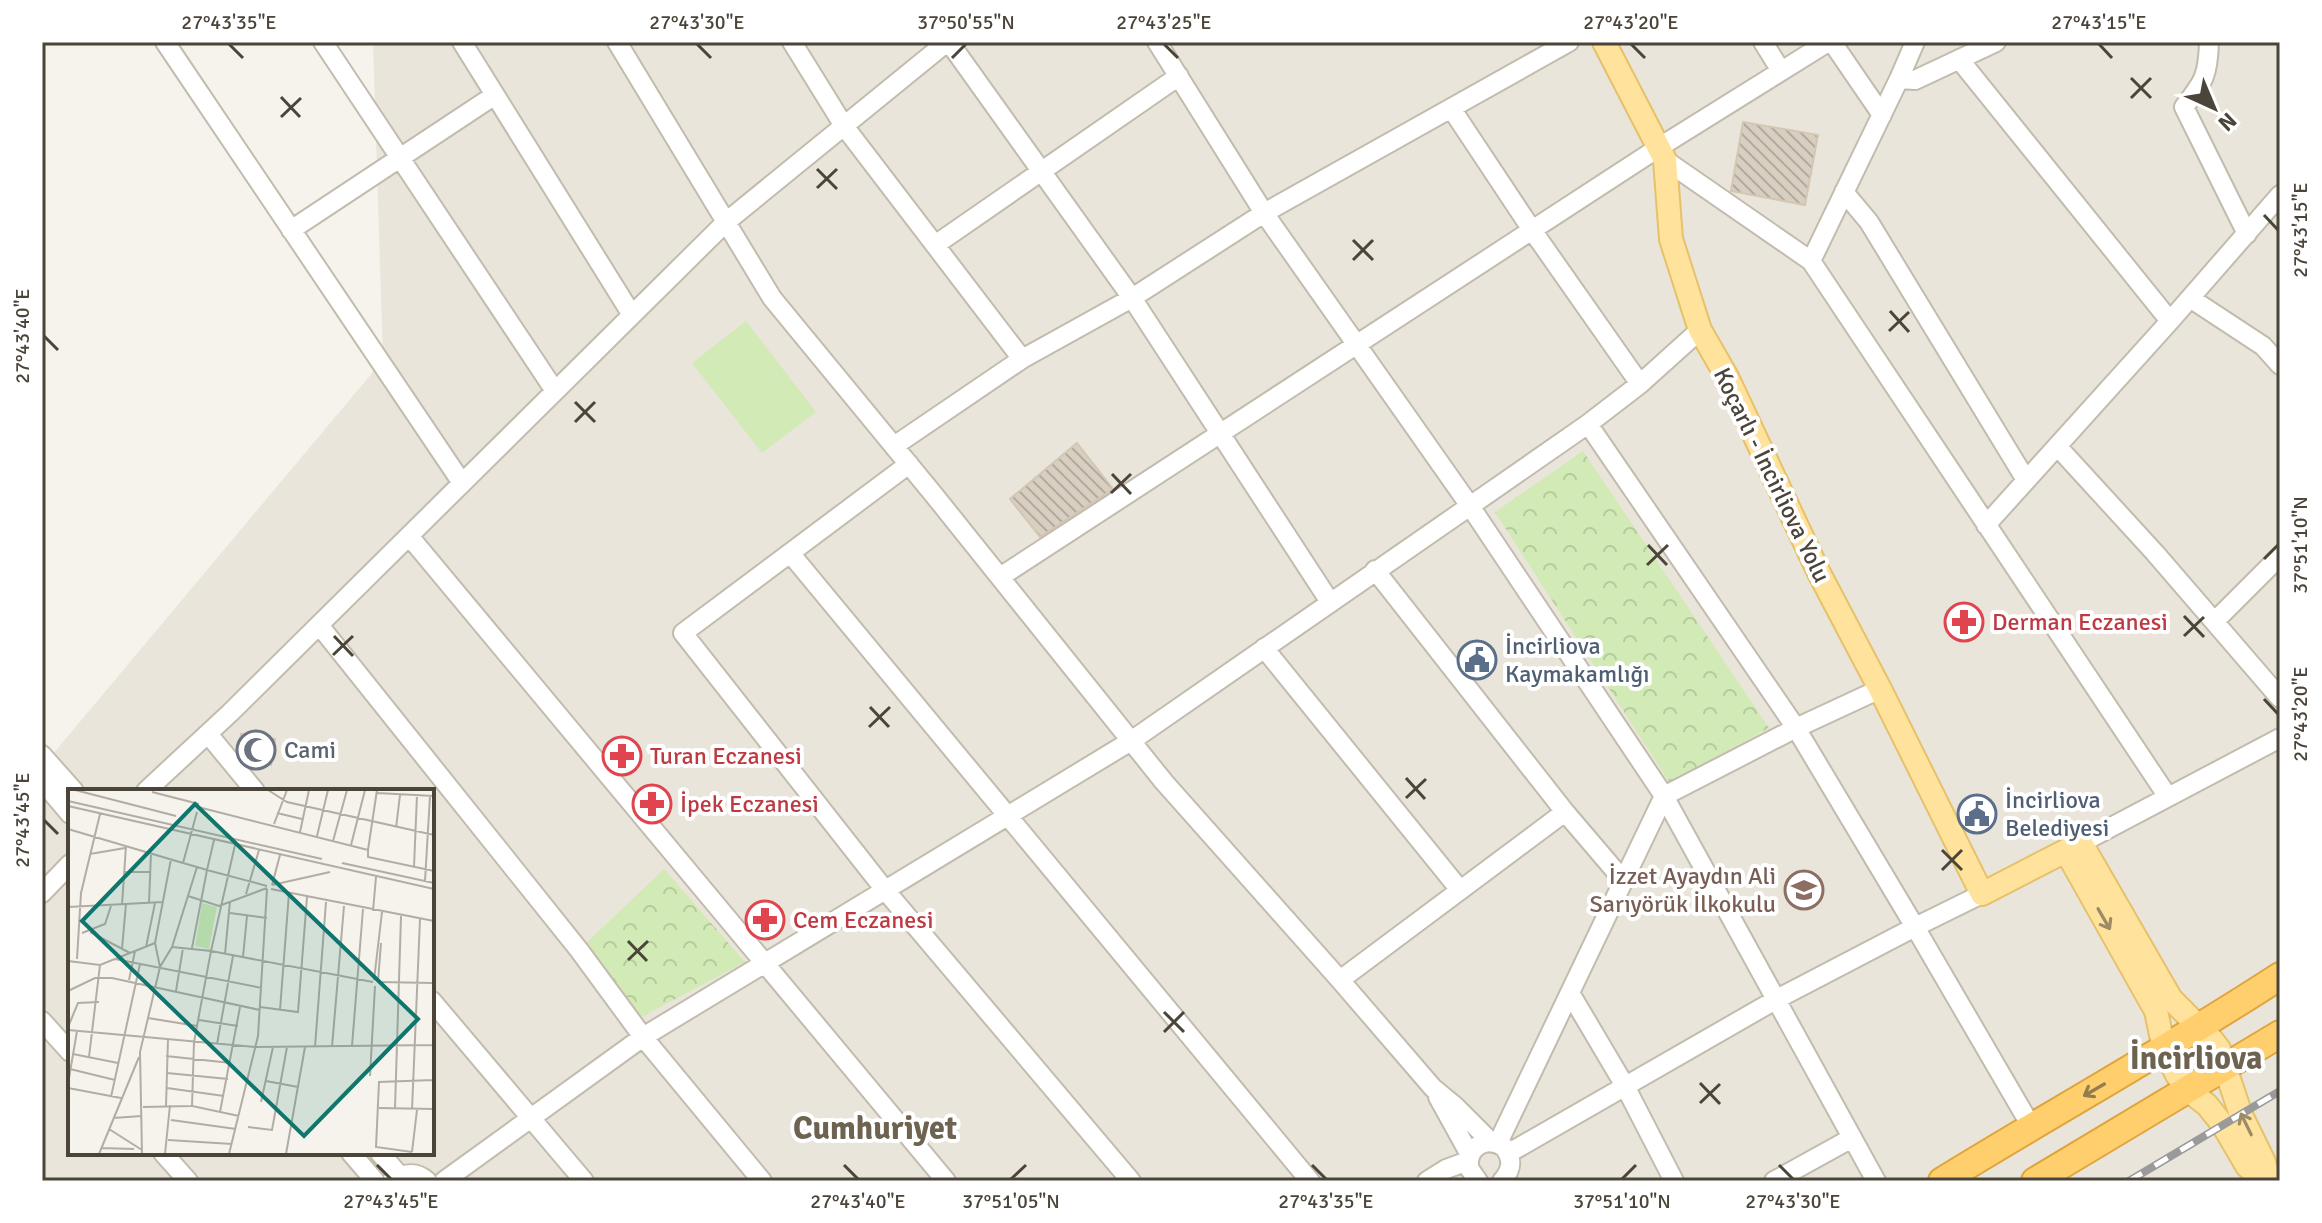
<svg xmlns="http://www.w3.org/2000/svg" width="2322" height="1223" font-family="Signika,sans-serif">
<defs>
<pattern id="park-crowns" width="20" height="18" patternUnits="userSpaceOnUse" patternTransform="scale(2)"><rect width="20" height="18" fill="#d2eab5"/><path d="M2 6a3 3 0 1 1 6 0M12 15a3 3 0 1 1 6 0" fill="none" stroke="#b6ca9c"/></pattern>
<pattern id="building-back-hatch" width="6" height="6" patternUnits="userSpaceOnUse" patternTransform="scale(2)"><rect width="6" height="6" fill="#d8cfc1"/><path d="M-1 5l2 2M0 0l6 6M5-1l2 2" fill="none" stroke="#b1aa9e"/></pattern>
</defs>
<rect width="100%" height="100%" fill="#f6f3ec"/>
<path fill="#eae5da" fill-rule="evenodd" d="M373,42H2280V1181H42V767L383,360ZM70,791H432V1153H70Z"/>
<path fill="url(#park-crowns)" d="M1583,451L1769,728L1670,783L1495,512Z
M664,869L745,962L632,1022L579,950Z"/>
<path fill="#d2eab5" d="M746,321L816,412L762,453L692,363Z"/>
<path fill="url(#building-back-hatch)" stroke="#d3c7b4" stroke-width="2" d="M1743,122L1818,135L1805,205L1731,191Z
M1077,443L1113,489L1040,537L1010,499Z
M241,734L275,739L271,765L246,762L238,752Z"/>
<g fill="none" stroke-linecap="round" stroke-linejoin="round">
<g stroke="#c2bbae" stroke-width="22">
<path id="minor" d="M165,42L462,483
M323,42L555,391
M462,42L632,315
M617,42L772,298L934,495L1164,782L1340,980L1433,1088L1456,1107L1491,1142
M792,42L844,126L1022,359
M949,42L1132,298L1330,602
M1157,42L1264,213L1470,506L1588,424L1640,384L1700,330
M1763,42L1781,71
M1832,42L1882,115
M2209,42C2208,76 2204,81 2184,107L2247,234
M1959,59L2170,321
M1899,79L1915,80L1996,42
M1451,108L1532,230L1640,384
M1665,160L1811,261L2168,797
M1844,192L1869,222L2026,480
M291,230L495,95
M935,245L1179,76
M1811,261L1899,79L1915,42
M2190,298L2263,346L2280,365
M894,446L1022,359L1132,298L1264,213L1569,42
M2057,446L2155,553L2280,698
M909,464L683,633L885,890L1131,1181
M1986,525L2170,321L2280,195
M409,536L946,1181
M790,553L1310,1181
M1375,570L1565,812L1623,880
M1000,577L1658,148L1828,42
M2215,621L2280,556
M319,625L579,950L643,1037L762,1181
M1264,648L1460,890
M208,734L255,791
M42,755L74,791
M42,781L70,814
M146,791L230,713L726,222L947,42
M2081,843L2280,738
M42,893L70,864
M1982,894L1915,927L2031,1126
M1340,980L1565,812
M1570,993L1625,1086L1674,1181
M432,1001L584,1181
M42,1021L70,1052
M1438,1097L1470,1155
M1498,1143L1664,796L1796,728L1880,689
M163,1153L188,1181
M351,1153L375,1181
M380,1153L400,1176
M1509,1153L1777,999L1915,927L1796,728L1588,424
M392,1181C404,1173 416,1171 427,1181
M444,1181L643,1037L1131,741L1470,506L1664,796L1876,1181
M1427,1181L1446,1169L1468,1161
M1478,1181L1469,1168C1467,1146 1486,1136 1504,1147C1513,1159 1512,1170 1502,1181
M1774,1181L1852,1138"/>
</g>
<g stroke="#e6c16a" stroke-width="26">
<path id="major" d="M1604,42L1665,160L1671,239L1700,330L1727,377L1819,573L1880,689L1982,894L2081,843L2171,999L2212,1040L2219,1049L2241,1115L2264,1162L2269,1181
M2066,851L2156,1011L2164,1049L2177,1075L2188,1090L2207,1105L2223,1125L2247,1166L2264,1181"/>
</g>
<g stroke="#e0a43c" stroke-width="30">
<path id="highway" d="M1942,1181C2054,1112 2170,1048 2280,976
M2035,1181L2280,1034"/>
</g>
<use href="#minor" stroke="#fff" stroke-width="18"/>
<use href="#major" stroke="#ffe39c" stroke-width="22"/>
<use href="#highway" stroke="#ffcf6e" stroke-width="26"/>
<g stroke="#9a9a9a" stroke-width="8">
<path id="rail" d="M2129,1181L2280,1091"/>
</g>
<use href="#rail" stroke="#fff" stroke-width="5" stroke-dasharray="15" stroke-linecap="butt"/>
</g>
<defs><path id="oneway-shaft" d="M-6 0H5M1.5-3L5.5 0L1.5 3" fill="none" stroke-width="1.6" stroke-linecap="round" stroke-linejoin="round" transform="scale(2)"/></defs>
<g stroke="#9c8c66">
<use href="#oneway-shaft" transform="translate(2104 919) rotate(60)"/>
<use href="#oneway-shaft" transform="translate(2246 1124) rotate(-116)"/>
</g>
<use stroke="#937c4e" href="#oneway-shaft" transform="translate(2094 1090) rotate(150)"/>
<path fill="none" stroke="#4b4439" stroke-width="3" d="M229,44L243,58M697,44L711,58M1164,44L1178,58M1631,44L1645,58M2099,44L2112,58M952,58L966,44M2131,78L2151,98M281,97L300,117M2131,98L2151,78M281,117L301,98M817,169L837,189M817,188L837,169M2264,215L2278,230M1353,240L1373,260M1353,260L1373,240M1890,311L1909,332M1889,331L1909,312M44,336L58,350M575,402L595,422M575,422L595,402M1112,474L1131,494M1111,493L1131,474M1648,545L1667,565M2264,559L2278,545M1647,565L1668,545M2184,616L2204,637M334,636L353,656M2184,636L2204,617M333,655L353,636M2264,699L2278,714M870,707L889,727M869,727L890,707M1406,778L1425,799M1406,798L1426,779M44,820L58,834M1942,850L1962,870M1942,870L1962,850M628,941L647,961M628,960L648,941M1164,1012L1184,1032M1164,1032L1184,1012M1700,1083L1720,1104M1700,1103L1720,1084M377,1165L391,1179M844,1165L858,1179M1312,1165L1326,1179M1779,1165L1793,1179M1011,1179L1026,1165M1622,1179L1636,1165"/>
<defs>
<g id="pharmacy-ring" transform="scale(2)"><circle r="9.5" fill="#fff" stroke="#e0444e" stroke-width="1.5"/><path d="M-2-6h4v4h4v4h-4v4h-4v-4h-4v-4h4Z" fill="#e0444e"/></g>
<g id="civic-ring" transform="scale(2)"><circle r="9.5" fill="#fff" stroke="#5c6f8a" stroke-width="1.5"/><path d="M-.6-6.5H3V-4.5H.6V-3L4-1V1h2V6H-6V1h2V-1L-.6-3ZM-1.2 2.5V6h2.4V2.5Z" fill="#5c6f8a"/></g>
<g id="mosque-ring" transform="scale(2)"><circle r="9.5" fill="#fff" stroke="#6b7280" stroke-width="1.5"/><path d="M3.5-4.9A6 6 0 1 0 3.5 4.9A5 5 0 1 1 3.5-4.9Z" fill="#6b7280"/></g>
<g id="school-ring" transform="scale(2)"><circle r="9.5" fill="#fff" stroke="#8d6e63" stroke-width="1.5"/><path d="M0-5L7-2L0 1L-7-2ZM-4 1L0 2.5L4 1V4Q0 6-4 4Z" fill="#8d6e63"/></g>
</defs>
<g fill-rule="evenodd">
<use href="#pharmacy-ring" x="1964" y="622"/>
<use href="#civic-ring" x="1477" y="660"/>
<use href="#mosque-ring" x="256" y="750"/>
<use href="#pharmacy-ring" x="622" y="756"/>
<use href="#pharmacy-ring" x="652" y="804"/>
<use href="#civic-ring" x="1977" y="814"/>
<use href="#school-ring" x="1804" y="890"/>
<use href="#pharmacy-ring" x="765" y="920"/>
</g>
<g text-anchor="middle" stroke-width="8" stroke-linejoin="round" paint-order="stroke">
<g font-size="24" fill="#4b4439" stroke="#fff">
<text transform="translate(1772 475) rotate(64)" y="8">Koçarlı - İncirliova Yolu</text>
</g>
<g font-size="24" fill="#be3a42" stroke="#fff" text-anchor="start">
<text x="1992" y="630">Derman Eczanesi</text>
<text x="650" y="764">Turan Eczanesi</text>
<text x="680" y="812">İpek Eczanesi</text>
<text x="793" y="928">Cem Eczanesi</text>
</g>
<g font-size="24" fill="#4e5e75" stroke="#fff" text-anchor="start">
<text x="1505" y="654">İncirliova<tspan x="1505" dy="28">Kaymakamlığı</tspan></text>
<text x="2005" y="808">İncirliova<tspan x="2005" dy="28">Belediyesi</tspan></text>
</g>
<g font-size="24" fill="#5b616d" stroke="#fff" text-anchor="start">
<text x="284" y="758">Cami</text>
</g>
<g font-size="24" fill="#785e54" stroke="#fff" text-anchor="end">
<text x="1776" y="884">İzzet Ayaydın Ali<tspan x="1776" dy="28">Sarıyörük İlkokulu</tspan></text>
</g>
<g font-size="32" font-weight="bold" fill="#6e6250" stroke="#fff">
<text x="2196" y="1069">İncirliova</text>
<text x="875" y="1139">Cumhuriyet</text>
</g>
</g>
<g transform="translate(68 789)">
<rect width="366" height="366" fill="#f6f3ec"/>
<path d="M134,114L149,118L141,160L127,157Z" fill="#d2eab5"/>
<path fill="none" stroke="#b2ada4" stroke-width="2" d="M7,1L108,27M200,1L219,13L366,46M84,3L131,15M309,4L366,7M0,12L254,70M0,17L366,100M130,18L300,61L309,1M209,24L234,30M206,35L219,1M328,39L332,6M0,40L115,74M232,43L241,1M249,47L260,1M265,52L279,1M167,56L143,162L305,193M283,56L297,1M300,61V68L366,82M22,65L57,59M274,74L366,94M129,78L139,81L146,51M346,78L349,6M55,83H82M357,92L362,7M204,96L262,83M204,96L212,66M203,100L366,132M178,105L191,61M120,107L151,117L199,99M81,114L83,64M54,116L58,57M0,118L95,113M305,122L308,88M162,124L199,129M22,143L62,164M14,144L37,135L43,117M78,158L87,114M104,158L143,162L126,253L124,317L171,327M124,159L139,81L199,97M54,160L58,115M157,165L162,112M175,168L179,127M9,170L13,104L32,25M47,170L194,199M0,172L32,176L87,154M92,178L87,154L103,70M366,179V302M61,191L67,162M306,191L314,123M310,192L313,154M311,193L365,194M0,202L27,189H44L192,221M108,202L115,159M192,218L230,223L239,108M212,221L221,104M80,229L129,237M131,231L170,237M0,238L10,214L31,213M0,241L187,258L366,256M149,255L165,167M284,257L295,120M247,258L258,113M264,258L276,117M5,265L50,274M98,267L163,274M21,268L32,176M2,280L47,291M99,284L160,290M302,287L307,197M198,292L230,298M0,295L9,242M0,299L53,309M99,299L156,307M43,308L72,175M193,313L205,258M98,317L100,250M75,318L124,317M311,319L366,320M327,319L333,127M344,321L352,130M152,323L172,218M45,329L74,327M103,331L168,340M180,338L204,341L219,258M41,340L74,361M100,351L164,355M33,359L66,360M344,363L308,358L311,293L366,291M344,363L349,321M31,365L71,268M74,365L72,263L92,178L104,158L129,78L115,74L129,23M97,365L102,316M161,365L190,247L199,100M218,365L237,258"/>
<path fill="#0f766e" fill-opacity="0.15" stroke="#0f766e" stroke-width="4" d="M127,15L350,230L236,347L14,132Z"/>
<rect width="366" height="366" fill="none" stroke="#4b4439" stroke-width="4"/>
</g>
<rect width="2322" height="1223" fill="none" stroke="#ffffff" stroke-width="88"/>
<g transform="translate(2214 108) rotate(136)" stroke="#ffffff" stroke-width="6" paint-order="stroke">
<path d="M0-6L14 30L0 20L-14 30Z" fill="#4b4439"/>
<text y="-12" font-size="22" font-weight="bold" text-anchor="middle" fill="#4b4439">N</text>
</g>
<rect x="44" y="44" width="2234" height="1135" fill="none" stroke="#4b4439" stroke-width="3"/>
<g font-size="20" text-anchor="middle" fill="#4b4439">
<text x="229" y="29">27°43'35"E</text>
<text x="697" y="29">27°43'30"E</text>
<text x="966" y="29">37°50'55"N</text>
<text x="1164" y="29">27°43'25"E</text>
<text x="1631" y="29">27°43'20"E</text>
<text x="2099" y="29">27°43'15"E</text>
<text transform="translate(2300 230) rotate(-90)" y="7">27°43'15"E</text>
<text transform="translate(22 336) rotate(-90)" y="7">27°43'40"E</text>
<text transform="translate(2300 545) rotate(-90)" y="7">37°51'10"N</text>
<text transform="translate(2300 714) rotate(-90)" y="7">27°43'20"E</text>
<text transform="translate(22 820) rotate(-90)" y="7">27°43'45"E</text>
<text x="391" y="1208">27°43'45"E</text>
<text x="858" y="1208">27°43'40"E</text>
<text x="1011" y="1208">37°51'05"N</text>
<text x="1326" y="1208">27°43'35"E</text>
<text x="1622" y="1208">37°51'10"N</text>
<text x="1793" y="1208">27°43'30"E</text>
</g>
</svg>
